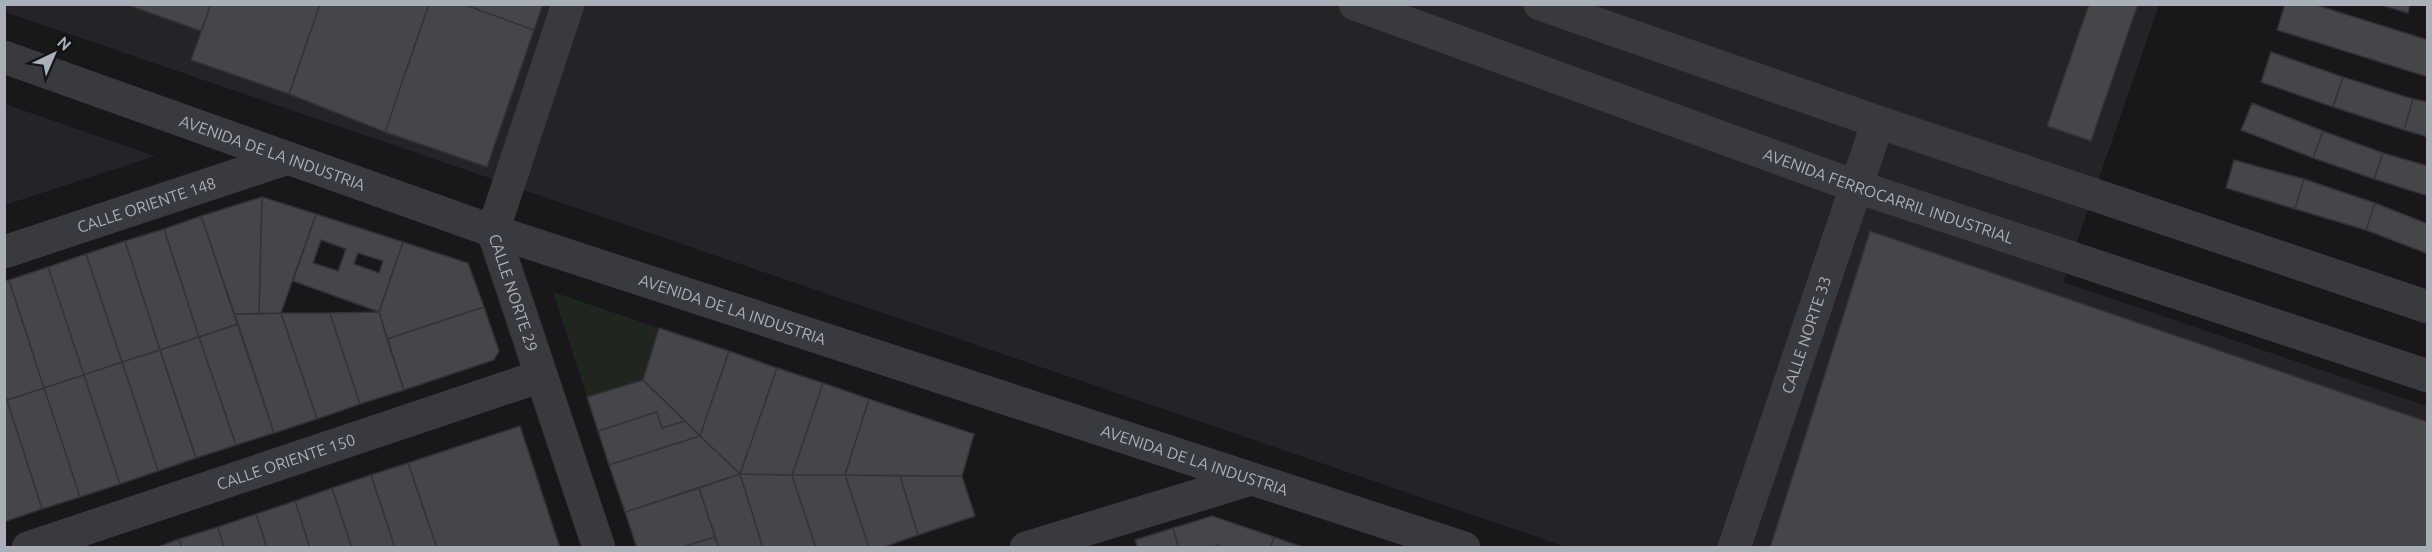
<svg xmlns="http://www.w3.org/2000/svg" width="2432" height="552" font-family="Ubuntu,sans-serif">
<rect width="100%" height="100%" fill="#18181b"/>
<path fill="#242428" d="M5,4L2159,5L2063,282L2427,406V547H1566L5,12Z
M5,104L155,156L5,205Z"/>
<path fill="#1e261f" d="M553,292L659,328L643,380L587,397Z"/>
<path fill="#44464b" stroke="#323237" stroke-width="1.5" fill-rule="evenodd" d="M125,4H211L201,31Z
M211,4H320L289,94L191,60Z
M320,4H429L385,132L289,94Z
M429,4H463L534,30L487,167L385,132Z
M463,4H543L534,30Z
M2089,4H2138L2091,141L2047,126Z
M2285,4H2313L2428,40V77L2277,30Z
M2378,4H2410L2408,13Z
M2271,52L2343,77L2333,107L2261,82Z
M2343,77L2413,99L2404,130L2333,107Z
M2413,99L2428,102V137L2404,130Z
M2252,103L2323,131L2313,158L2241,130Z
M2323,131L2383,153L2374,179L2313,158Z
M2383,153L2428,166V196L2374,179Z
M2234,160L2304,179L2295,209L2226,188Z
M2304,179L2375,203L2366,230L2295,209Z
M262,197L259,314H234L201,216Z
M262,197L316,214L281,313L259,314Z
M2375,203L2428,224V254L2366,230Z
M316,214L403,242L379,312L293,281ZM321,240L346,249L338,271L313,263ZM358,253L383,261L379,273L354,264Z
M201,216L238,324L199,337L164,229Z
M164,229L199,337L160,350L125,241Z
M1870,231L2428,422V548H1770Z
M125,241L160,350L122,362L86,254Z
M403,242L468,263L484,307L387,339L379,312Z
M86,254L122,362L84,375L48,267Z
M48,267L84,375L44,388L9,280Z
M9,280L44,388L7,400L4,394V281Z
M484,307L499,351L494,360L404,390L387,339Z
M379,312L404,390L360,404L330,313Z
M281,313L317,419L274,433L234,314Z
M281,313H330L360,404L317,419Z
M238,324L274,433L236,445L199,337Z
M659,328L729,351L700,436L643,380Z
M199,337L236,445L196,458L160,350Z
M160,350L196,458L158,471L122,362Z
M729,351L777,368L740,474L700,436Z
M122,362L158,471L120,484L84,375Z
M777,368L823,383L792,475L740,474Z
M84,375L120,484L80,497L44,388Z
M643,380L685,421L662,428L657,412L598,431L587,397Z
M823,383L869,399L845,475H792Z
M44,388L80,497L42,509L7,400Z
M869,399L974,434L962,476L845,475Z
M7,400L42,509L4,522V401Z
M657,412L662,428L685,421L700,436L609,465L598,431Z
M520,426L560,548H437L408,463Z
M700,436L740,474L625,512L609,465Z
M408,463L437,548H395L371,475Z
M740,474L792,475L816,548H763Z
M740,474L763,548H719L699,488Z
M371,475L395,548H352L332,488Z
M792,475H845L869,548H816Z
M845,475L900,476L918,535L881,548H869Z
M900,476H962L975,516L918,535Z
M332,488L352,548H310L295,501Z
M699,488L715,537L679,548H637L625,512Z
M295,501L310,548H267L256,514Z
M256,514L267,548H224L218,527Z
M1212,516L1274,537L1270,548H1223L1217,545L1214,548H1179L1173,528Z
M218,527L224,548H182L179,539Z
M1173,528L1179,548H1138L1135,540Z
M715,537L719,548H679Z
M1274,537L1305,548H1270Z
M179,539L182,548H155Z"/>
<g fill="none" stroke-linecap="round" stroke-linejoin="round">
<g stroke="#393a40" stroke-width="33">
<path id="s1" d="M568,4L493,231L599,548"/>
<path id="s2" d="M1355,4L1855,186L2428,376"/>
<path d="M1540,4L1878,122L2428,307"/>
<path id="s3" d="M4,57L493,231L1464,548"/>
<path id="s4" d="M4,252L288,158"/>
<path id="s5" d="M28,548L541,376"/>
<path d="M1026,548L1251,479"/>
<path id="s6" d="M1734,548L1878,122"/>
</g>
</g>
<g text-anchor="middle" stroke-width="6" stroke-linejoin="round" paint-order="stroke">
<g font-size="16" fill="#aab0ba" stroke="#131316">
<text dy="6" stroke="none"><textPath href="#s3" startOffset="285">AVENIDA DE LA INDUSTRIA</textPath></text>
<text dy="6" stroke="none"><textPath href="#s2" startOffset="567">AVENIDA FERROCARRIL INDUSTRIAL</textPath></text>
<text dy="6" stroke="none"><textPath href="#s4" startOffset="150">CALLE ORIENTE 148</textPath></text>
<text dy="6" stroke="none"><textPath href="#s1" startOffset="304">CALLE NORTE 29</textPath></text>
<text dy="6" stroke="none"><textPath href="#s3" startOffset="771">AVENIDA DE LA INDUSTRIA</textPath></text>
<text dy="6" stroke="none"><textPath href="#s6" startOffset="225">CALLE NORTE 33</textPath></text>
<text dy="6" stroke="none"><textPath href="#s3" startOffset="1257">AVENIDA DE LA INDUSTRIA</textPath></text>
<text dy="6" stroke="none"><textPath href="#s5" startOffset="272">CALLE ORIENTE 150</textPath></text>
</g>
</g>
<rect width="2432" height="552" fill="none" stroke="#aab0ba" stroke-width="12"/>
<g transform="translate(54 54) rotate(44)" stroke="#131316" stroke-width="4.5" paint-order="stroke">
<path d="M0-4.5L10 22L0 15L-10 22Z" fill="#aab0ba"/>
<text y="-9" font-size="16" font-weight="bold" text-anchor="middle" fill="#aab0ba">N</text>
</g>
</svg>
